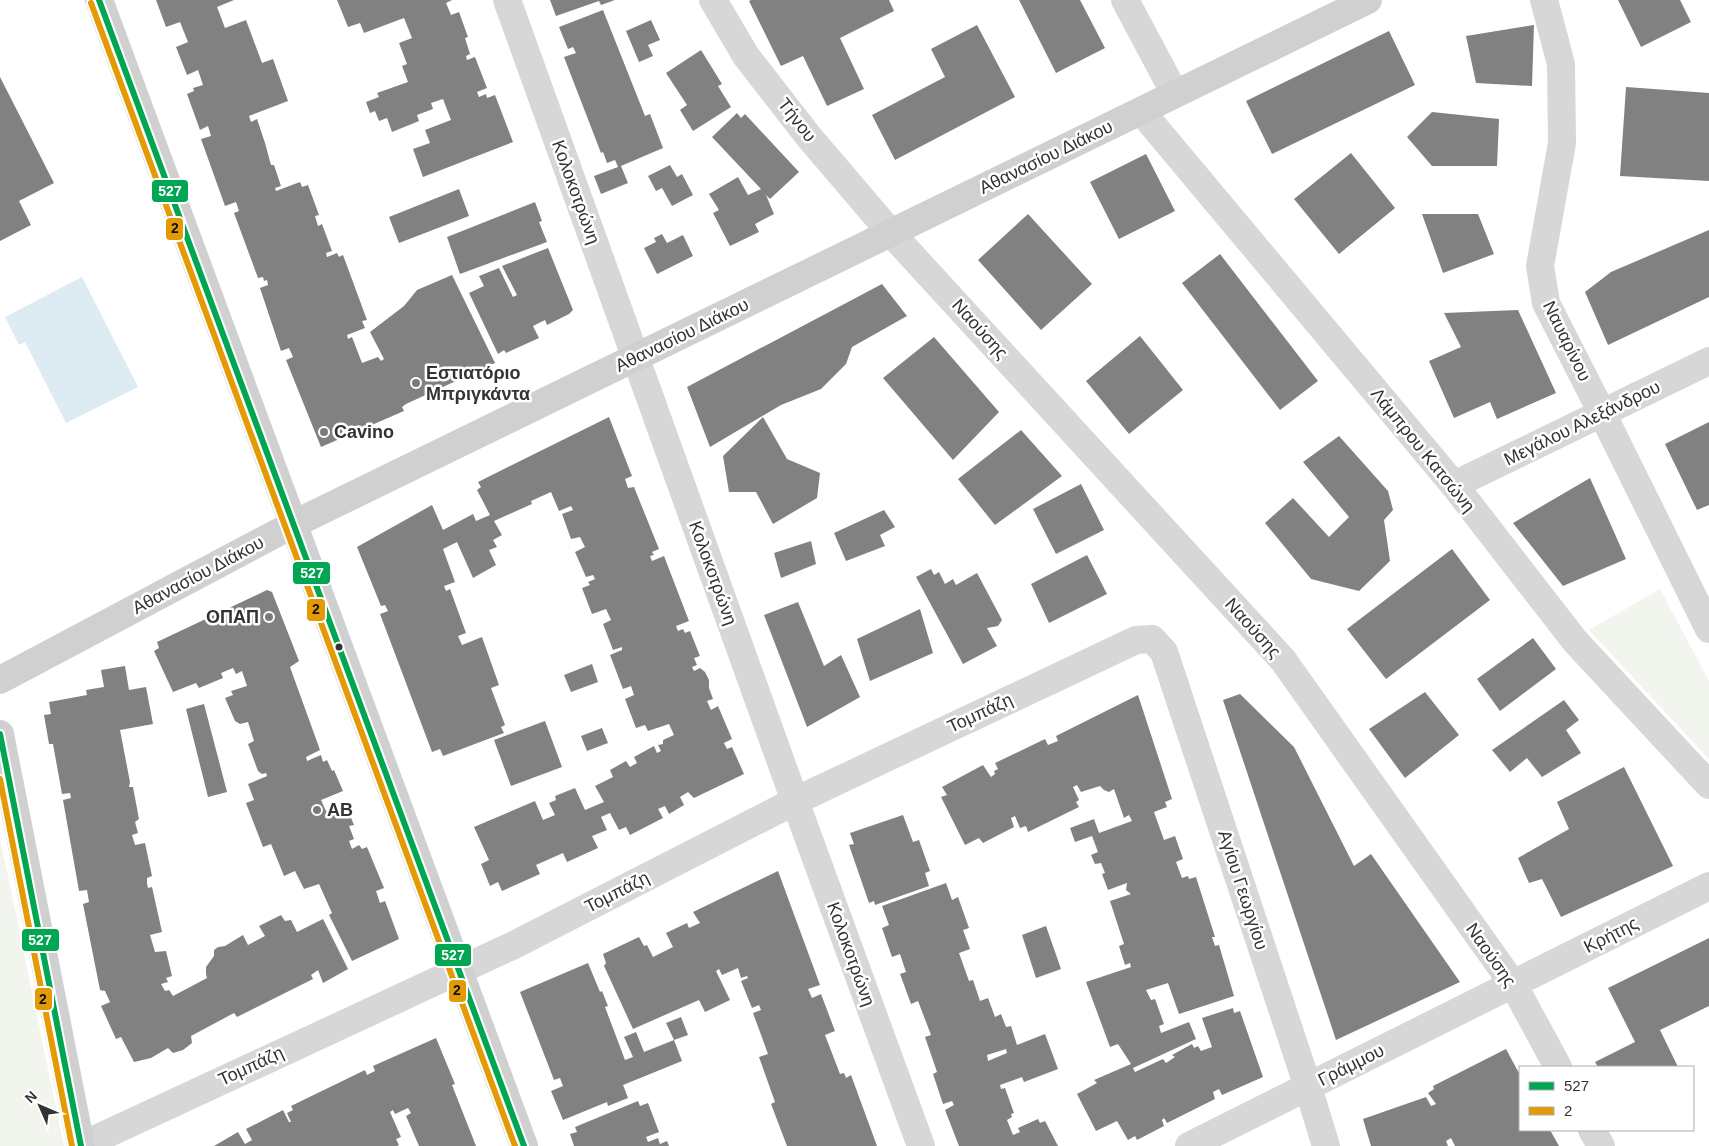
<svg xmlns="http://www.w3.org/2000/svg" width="1709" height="1146" font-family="Arial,sans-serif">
<rect width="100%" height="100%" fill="#fff"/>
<path fill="#f1f5ed" d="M1660,589L1709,681V759L1589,630Z
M0,838L64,1146H0Z"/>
<path fill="#ddebf3" d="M82,277L138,387L66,423L25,342L19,345L5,317Z"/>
<path fill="#818181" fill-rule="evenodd" d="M156,0H234L217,7L225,28L246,20L262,63L273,59L288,101L249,116L251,122L257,119L265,143L271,165H274L281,186L275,188L276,191L300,182L302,187L308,185L319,215L315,216L318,226L322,224L332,251L326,253L327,257L337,253L339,257L343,255L367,320L362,321L365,328L347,335L348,339L352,337L362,363L378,357L381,361L384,359L370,332L404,306L417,290L452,275L495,363L406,404L402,407L404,411L321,447L286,360L293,357L289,348L281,351L260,288L268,285L267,280L264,281L263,277L258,278L234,213L239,211L236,202L225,206L201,139L211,136L208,126L200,130L187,94L194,91L193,88L203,85L198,70L187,75L176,47L188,42L180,22L166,27Z
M337,0H452L446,3L451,15L459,12L468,37L465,38L470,54L466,56L467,60L475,57L487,88L477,92L479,97L486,94L487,98L495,95L513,142L423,177L413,149L430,143L425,130L451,120L443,99L431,103L433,109L417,115L419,121L392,132L387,118L379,121L375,111L370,113L366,102L379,97L377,93L408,82L402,66L407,64L399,43L412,38L404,18L364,33L360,23L348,27Z
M550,0H615L601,5L599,1L556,16Z
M751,0H889L894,11L840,38L864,89L827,106L803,56L781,66L749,1Z
M1019,0H1080L1105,48L1056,73Z
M1618,0H1680L1691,22L1641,47Z
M603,10L645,116L650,114L663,148L621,166L628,183L601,194L594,176L618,167L615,160L607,163L603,152L601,153L564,57L576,53L573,47L568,49L559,27Z
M651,20L660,40L648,45L653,56L639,62L626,31Z
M977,25L1015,97L895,160L872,115L945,77L931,49Z
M1534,25L1532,86L1476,83L1466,36Z
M1389,31L1415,85L1272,154L1246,101Z
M701,50L722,84L718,86L731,107L693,131L680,110L687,105L666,73Z
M0,77L54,183L19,201L31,225L0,241Z
M1626,87L1709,93V181L1620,176Z
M1432,112L1499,119L1497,166H1432L1407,137Z
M737,113L741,118L745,114L799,172L770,199L766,195L774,214L755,224L759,232L730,246L713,213L719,210L709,194L738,177L748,195L761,189L712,137Z
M1351,153L1395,208L1339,254L1294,199Z
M1146,154L1175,211L1119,239L1090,182Z
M670,165L677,177L682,174L693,195L672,206L662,188L656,191L648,176Z
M459,189L469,216L399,243L389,217Z
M535,202L542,221L539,222L547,242L460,274L447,237Z
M1028,214L1092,284L1041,330L978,260Z
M1422,214H1478L1494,254L1443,273Z
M1709,230V297L1608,345L1585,292L1611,272Z
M662,234L667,243L683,235L693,256L657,274L644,248L656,242L654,238Z
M548,248L573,310L569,314L547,325L545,320L533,326L539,338L506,353L504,350L498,354L469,293L484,286L479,276L499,268L513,297L517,295L502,266Z
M1220,254L1318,381L1280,410L1182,283Z
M882,284L907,316L852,347L846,364L821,389L781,405L710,447L687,387Z
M1518,310L1556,393L1497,419L1490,402L1454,418L1429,361L1461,347L1444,313Z
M1140,336L1183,390L1129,434L1086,381Z
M934,337L999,412L953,460L883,378Z
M609,417L632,476L625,479L628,488L634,487L659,549L652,552L654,555L650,556L652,561L664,556L689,621L676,626L678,631L683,629L685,633L690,631L700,656L694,658L697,665L692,667L694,671L700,668L705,672L709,680V688L713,699L707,701L711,710L718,706L732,739L724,743L727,749L732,747L744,774L694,798L688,792L680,797L684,805L669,814L665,806L658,809L663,818L630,835L626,827L619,830L610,813L601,817L607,830L592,836L598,848L567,862L563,853L536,865L540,874L502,891L498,882L490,886L481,864L489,860L474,827L535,801L543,820L555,815L549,803L556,800L555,796L575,788L585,810L604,802L595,786L613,777L610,770L626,761L630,767L637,763L634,757L654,746L657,753L661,751L658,745L663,744V740L674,735L669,724L648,731L645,725L636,728L625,699L634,695L631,686L623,689L610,655L622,650V647L613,650L603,624L611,620L606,609L592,614L582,588L590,585L588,582L595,579L593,575L586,577L575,552L585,547L580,537L571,539L562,514L573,510L571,506L559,511L551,492L531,501L532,504L494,521L502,535L493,540L497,547L489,550L496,565L473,578L457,542L443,549L455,582L444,586L446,591L450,589L466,633L458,636L462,645L482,637L499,685L491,688L505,725L501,727L504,733L443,756L440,749L432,752L380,614L388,611L385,605L381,606L357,547L432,505L443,530L473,514L476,521L490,515L477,490L481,487L478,482Z
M763,417L787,459L820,473L817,498L773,524L756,492H729L723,456Z
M1709,422V505L1697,510L1665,444Z
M1021,430L1062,476L995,525L958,479Z
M1339,436L1388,491L1393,510L1384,520L1390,561L1359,591L1311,579L1265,523L1293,498L1329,537L1349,517L1303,462Z
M1590,478L1626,559L1563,586L1513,523Z
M1081,484L1104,530L1056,554L1033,509Z
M884,510L895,527L880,535L885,546L846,561L834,533Z
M811,541L816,564L781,578L774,553Z
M1452,549L1490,600L1386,679L1347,629Z
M1087,555L1107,594L1049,623L1031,584Z
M931,569L934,575L939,572L945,584L953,579L956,585L977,573L1002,620L998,626L987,628L997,646L963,664L916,577Z
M267,590L272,592L299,661L290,667L320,750L306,757L307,761L321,755L323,762L327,760L332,771L334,770L343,791L321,800L326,811L345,803L354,825L349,826L354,839L349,841L352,849L359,845L362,849L367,847L384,888L376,891L380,903L385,901L399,939L352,961L329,915L332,913L319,884L304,889L295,871L284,876L271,844L263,847L246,803L254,800L248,784L267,776L266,773L262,774L258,771L248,744L254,741L248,722L240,724L235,721L225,698L233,695L231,691L247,686L242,671L236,674L233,668L221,673L223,678L199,688L196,683L173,692L154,651L159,648L157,642Z
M798,602L824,666L841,655L860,697L807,727L764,615Z
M920,609L933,653L870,681L857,639Z
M1533,638L1556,669L1500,711L1477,679Z
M592,664L598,682L571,692L564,675Z
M125,666L129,690L146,687L153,724L120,730L130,782L129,787H133L139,819L135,822L138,833L132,835L135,845L145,843L152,876L147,878V883L148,888L152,887L162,932L150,935L155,952L166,951L172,976L166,978L168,982L161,984L165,991L169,990L173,996L207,978L206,974V967L214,956V950L218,947L225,946L243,935L248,945L265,936L259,926L281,915L285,921L291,920L297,932L323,919L348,969L323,983L318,970L311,975L313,979L237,1017L234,1013L191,1036L192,1043L183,1050L173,1053L168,1048L151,1058L134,1062L121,1037L116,1039L101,1006L110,1002L105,991L100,990L83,904L89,902L87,890L79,891L63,800L71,798L70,793L62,794L53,744H49L44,715L51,714L49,702L87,695L86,690L104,687L101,670Z
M1425,692L1459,735L1405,778L1369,729Z
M1240,694L1294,747L1354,866L1371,854L1460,982L1336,1040L1223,700Z
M1138,695L1172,799L1165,802L1167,807L1154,812L1164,840L1175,836L1183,859L1176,862L1182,878L1188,876L1189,879L1196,877L1215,937H1212L1215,946L1219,945L1234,996L1179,1014L1168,983L1146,990L1151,1000L1155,999L1164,1024L1159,1026L1161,1033L1189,1022L1196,1039L1133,1068L1135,1072L1163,1059L1166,1063L1175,1057L1172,1055L1192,1044L1194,1048L1198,1046L1201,1051L1212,1047L1202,1018L1233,1008L1234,1013L1240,1011L1263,1077L1222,1095L1219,1089L1213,1092L1215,1099L1167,1123L1164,1118L1162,1120L1164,1126L1137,1140L1135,1136L1128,1140L1117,1121L1096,1131L1077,1094L1097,1083L1094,1080L1131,1064L1118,1044L1110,1047L1086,982L1131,967L1130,963L1125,965L1119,946L1124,944L1110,901L1131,894L1126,890L1127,883L1108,890L1102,874L1105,873L1101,863L1095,864L1091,855L1098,852L1092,836L1075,842L1070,828L1094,819L1099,833L1132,821L1129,815L1124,818L1114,789L1109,792L1104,790L1100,786L1081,792L1077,785L1073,787L1079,800L1076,802L1079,807L1028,832L1026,826L1020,828L1015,816L1011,818L1014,827L983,843L979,838L965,845L941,797L947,795L942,787L983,765L991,777L995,774L994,771L998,769L995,763L1045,739L1048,745L1058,741L1056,736Z
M1564,700L1579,720L1566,730L1581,753L1542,777L1527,758L1510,772L1492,750Z
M204,704L227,792L208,797L186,709Z
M545,721L562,767L511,786L494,740Z
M602,728L608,743L587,751L581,736Z
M1624,767L1673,866L1561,917L1542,879L1529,883L1518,858L1569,829L1557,802Z
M903,815L913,842L919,840L930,871L925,873L929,886L875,905L874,901L869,903L849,845L854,844L850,833Z
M778,871L820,985L808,989L812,998L821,994L835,1031L825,1035L840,1074L844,1073L846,1078L851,1075L877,1146H787L771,1104L775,1102L759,1057L768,1054L753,1013L761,1010L759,1005L752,1008L741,981L748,978L747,976L741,978L738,968L722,975L719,969L716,971L730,1000L705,1012L699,1000L633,1029L604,966L606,963L603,954L639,937L644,946L647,945L653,957L673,947L666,933L687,923L689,928L700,923L693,912Z
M946,883L952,900L958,897L969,928L963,930L970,949L959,953L969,981L973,980L980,1001L988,998L995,1017L1001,1014L1006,1027L1011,1026L1017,1045L1045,1034L1058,1069L1024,1082L1022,1077L1000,1085L1001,1089L1005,1088L1014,1113L1011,1114L1012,1117L1007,1120L1013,1135L1020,1132L1018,1128L1038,1119L1040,1123L1045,1121L1058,1146H959L945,1110L954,1105L952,1101L943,1104L933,1074L937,1072L925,1037L931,1035L918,1001L911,1004L900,974L906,972L900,954L892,957L882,928L889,925L882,906ZM1006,1049L1007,1053L988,1061L987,1055Z
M1046,926L1061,969L1036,978L1022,935Z
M1709,938V1006L1660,1030L1678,1067H1598L1595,1062L1635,1042L1608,988Z
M588,963L600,992L602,991L608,1006L605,1007L625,1060L633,1057L624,1037L636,1032L644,1052L674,1040L682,1061L623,1085L628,1098L608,1106L607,1102L563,1120L551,1091L563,1086L560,1078L554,1080L520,992Z
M681,1017L688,1035L674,1040L666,1023Z
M436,1038L455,1084L452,1085L476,1146H419L406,1116L411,1113L408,1108L395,1114L393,1110L390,1112L401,1137L396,1139L399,1145L397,1146H214L238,1132L245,1144L252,1140L246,1129L283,1110L289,1122H291L287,1113L293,1110L291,1106L365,1070L367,1075L375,1071L373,1066Z
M1506,1049L1520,1075V1130H1550L1559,1146H1455L1451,1138L1446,1141L1448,1146H1371L1363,1119L1426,1097L1431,1106L1436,1104L1428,1093L1434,1089L1433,1086Z
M638,1101L640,1106L648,1103L659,1132L646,1137L648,1142L658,1138L660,1144L667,1141L669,1146H574L570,1134L577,1132L575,1127Z"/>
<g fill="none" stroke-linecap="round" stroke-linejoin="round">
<path stroke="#d7d7d7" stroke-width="28" d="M507,0L795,801L921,1146
M713,0L746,56L809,137L891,233L1283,660L1513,984L1558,1067
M1125,0L1175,94
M1544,0L1561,64L1562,143L1540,266L1546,303L1602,413L1709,629
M1141,111L1454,485L1575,641L1709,785
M1454,485L1709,361
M1592,1130L1601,1146
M81,1146L514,945L795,801L1136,640L1152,639L1164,652L1308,1087L1326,1146
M1189,1146L1709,886"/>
<path stroke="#d0d0d0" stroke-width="28" d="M99,0L524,1146
M0,680L294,524L1368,0
M0,734L81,1146"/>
<g stroke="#fff" stroke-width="10">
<path id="bus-1" d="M99,0L524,1146
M0,734L81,1146"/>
</g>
<g stroke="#fff" stroke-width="10">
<path id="bus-2" d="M91,3L515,1146
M0,779L72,1146"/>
</g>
<use href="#bus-1" stroke="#00a651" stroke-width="6"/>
<use href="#bus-2" stroke="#e39a05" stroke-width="6"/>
</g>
<g fill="#7a7a7a" stroke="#fff" stroke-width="2">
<circle cx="416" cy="383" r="5"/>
<circle cx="324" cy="432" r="5"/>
<circle cx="269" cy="617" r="5"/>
<circle cx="317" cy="810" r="5"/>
</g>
<circle fill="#333" stroke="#fff" stroke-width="2" cx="339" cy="647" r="4.5"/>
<g text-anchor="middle" stroke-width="5" stroke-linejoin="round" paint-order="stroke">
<g font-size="18" fill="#333" stroke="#fff">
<text transform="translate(797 120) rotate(52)" y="6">Τήνου</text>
<text transform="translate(1046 157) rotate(-26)" y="6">Αθανασίου Διάκου</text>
<text transform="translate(576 192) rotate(70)" y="6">Κολοκοτρώνη</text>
<text transform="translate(980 329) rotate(48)" y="6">Ναούσης</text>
<text transform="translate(682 335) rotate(-26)" y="6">Αθανασίου Διάκου</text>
<text transform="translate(1567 341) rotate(64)" y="6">Ναυαρίνου</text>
<text transform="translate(1582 423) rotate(-26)" y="6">Μεγάλου Αλεξάνδρου</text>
<text transform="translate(1423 450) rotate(51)" y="6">Λάμπρου Κατσώνη</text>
<text transform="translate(713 573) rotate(70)" y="6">Κολοκοτρώνη</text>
<text transform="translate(198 575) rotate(-28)" y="6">Αθανασίου Διάκου</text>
<text transform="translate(1253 628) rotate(48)" y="6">Ναούσης</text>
<text transform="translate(980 713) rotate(-25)" y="6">Τομπάζη</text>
<text transform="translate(1243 890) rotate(72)" y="6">Αγίου Γεωργίου</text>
<text transform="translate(617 892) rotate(-27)" y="6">Τομπάζη</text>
<text transform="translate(1611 935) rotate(-27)" y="6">Κρήτης</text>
<text transform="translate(851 954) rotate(70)" y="6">Κολοκοτρώνη</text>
<text transform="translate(1491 955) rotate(55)" y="6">Ναούσης</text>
<text transform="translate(1351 1065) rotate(-27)" y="6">Γράμμου</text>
<text transform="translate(251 1066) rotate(-25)" y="6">Τομπάζη</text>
</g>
<g font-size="18" font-weight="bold" fill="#333" stroke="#fff" text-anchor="start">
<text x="426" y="379">Εστιατόριο<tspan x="426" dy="21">Μπριγκάντα</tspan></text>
<text x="334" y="438">Cavino</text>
<text x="259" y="623" text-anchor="end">ΟΠΑΠ</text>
<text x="327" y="816">ΑΒ</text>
</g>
</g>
<g stroke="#fff" stroke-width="2">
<rect x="151" y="179" width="38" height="24" rx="5" fill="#00a651"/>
<rect x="165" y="217" width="19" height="24" rx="5" fill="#e39a05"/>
<rect x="292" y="561" width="39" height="24" rx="5" fill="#00a651"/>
<rect x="306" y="598" width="20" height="24" rx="5" fill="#e39a05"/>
<rect x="21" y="928" width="39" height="24" rx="5" fill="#00a651"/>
<rect x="434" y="943" width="38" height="24" rx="5" fill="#00a651"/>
<rect x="448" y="979" width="19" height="24" rx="5" fill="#e39a05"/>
<rect x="34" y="987" width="19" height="24" rx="5" fill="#e39a05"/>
</g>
<g font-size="14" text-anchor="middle" font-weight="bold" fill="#fff">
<text x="170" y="196">527</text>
<text x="312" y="578">527</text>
<text x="40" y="945">527</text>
<text x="453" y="960">527</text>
</g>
<g font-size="14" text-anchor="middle" font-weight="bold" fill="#111">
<text x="175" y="233">2</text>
<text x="316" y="614">2</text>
<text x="457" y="995">2</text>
<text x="43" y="1004">2</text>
</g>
<rect x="1519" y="1066" width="175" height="65" fill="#ffffff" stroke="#adadad"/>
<rect x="1529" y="1082" width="25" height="8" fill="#00a651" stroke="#adadad"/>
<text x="1564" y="1091" font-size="15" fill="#333333">527</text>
<rect x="1529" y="1107" width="25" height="8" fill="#e39a05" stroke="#adadad"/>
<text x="1564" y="1116" font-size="15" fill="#333333">2</text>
<g transform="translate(40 1106) rotate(315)" stroke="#ffffff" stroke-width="4" paint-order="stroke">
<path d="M0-4L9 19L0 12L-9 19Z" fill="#333333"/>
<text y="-8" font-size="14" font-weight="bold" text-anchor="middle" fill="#333333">N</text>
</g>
</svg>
